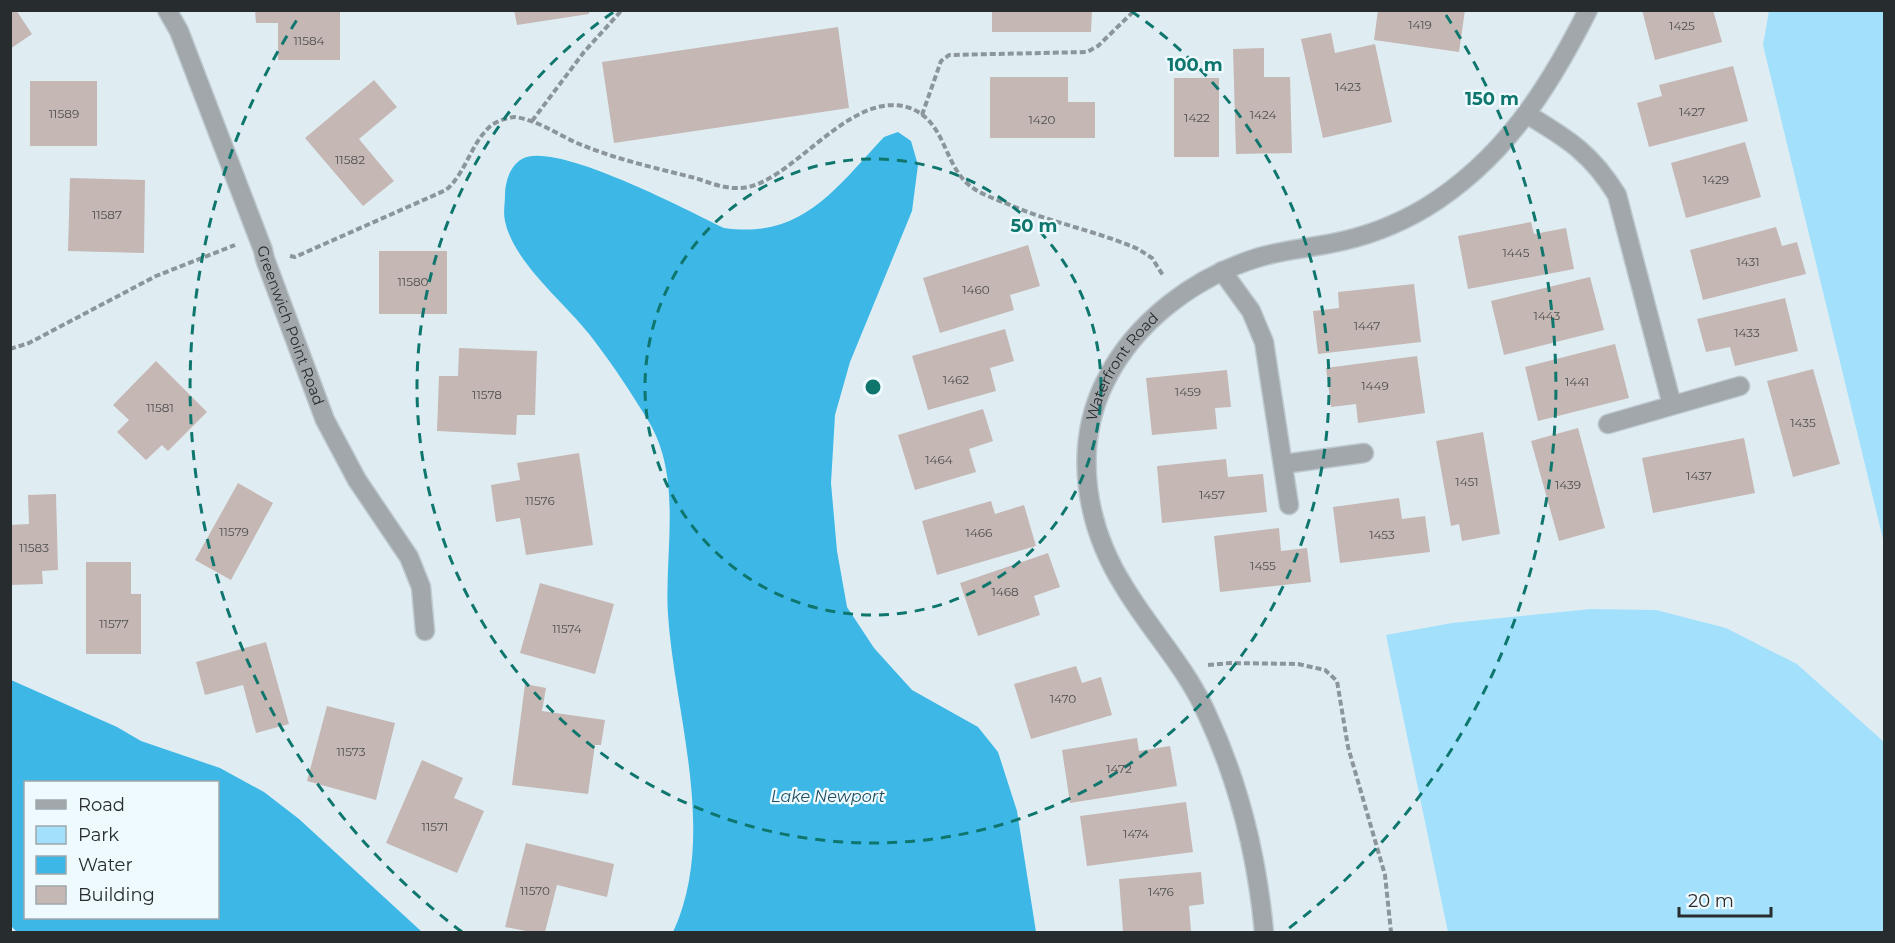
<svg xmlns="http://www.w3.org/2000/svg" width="1895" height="943" font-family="Montserrat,sans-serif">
<rect width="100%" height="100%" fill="#dfedf3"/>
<path fill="#a3e0fc" d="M1769,11H1884V543L1763,45Z
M1591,609L1656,610L1726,628L1797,664L1884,742V932H1448L1386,635L1452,623Z"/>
<path fill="#3db7e5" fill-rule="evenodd" d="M898,132L911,141L918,165L912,211L850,362L835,415L831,483L837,551L847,607L874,648L912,690L978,727L998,752L1017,811L1036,932H673C718,836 675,716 668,615C664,552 683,480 649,422C632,394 613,365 593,339C567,304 514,264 505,221C503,213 505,203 505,195C505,182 510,166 522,159C555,140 688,211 724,228C803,239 835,189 884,137Z
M11,680L117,727L141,741L220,768L264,792L299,819L422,932H17L10,925ZM26,782H218V918H26Z"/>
<path fill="#c5b7b4" d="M10,10H16L32,34L10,49Z
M255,10H340V60H278V23H256Z
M514,10H589V14L517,25Z
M992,10H1092L1091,32H992Z
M1378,10H1465L1459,52L1374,40Z
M1642,10H1713L1722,42L1655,60Z
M838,27L849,108L614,143L602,62Z
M1331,33L1335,53L1375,44L1392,122L1323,138L1301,39Z
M1264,48V77H1290L1292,153L1236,154L1233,49Z
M1733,66L1748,121L1649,147L1637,103L1662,96L1659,85Z
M990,77H1068V102H1095V138H990Z
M1174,78H1219V157H1174Z
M374,80L397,107L359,139L394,181L363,206L305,138Z
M30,81H97V146H30Z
M1745,142L1761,197L1686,218L1671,163Z
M70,178L145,180L144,253L68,251Z
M1531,222L1534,234L1566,228L1574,269L1468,289L1458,236Z
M1776,227L1782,246L1797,242L1806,274L1703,300L1690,250Z
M1028,245L1040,286L1010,295L1014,310L940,333L923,278Z
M379,251H447V314H379Z
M1590,277L1604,330L1504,355L1491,301Z
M1414,284L1421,342L1318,354L1313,311L1339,308L1338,292Z
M1785,298L1798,351L1735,366L1730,347L1706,352L1697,319Z
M1005,329L1014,361L990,368L996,391L928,410L912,356Z
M1615,344L1629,398L1538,421L1525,367Z
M459,348L537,351L535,415H517L516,435L437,431L439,376H458Z
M1417,356L1425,413L1358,423L1356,404L1331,407L1326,368Z
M156,361L207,412L168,451L162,445L146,460L117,432L129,420L113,405Z
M1813,369L1840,464L1793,477L1767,381Z
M1227,370L1231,407L1215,408L1217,429L1152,435L1146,378Z
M983,409L993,441L969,449L976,472L915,490L898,435Z
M1578,428L1605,528L1559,541L1531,441Z
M1483,432L1500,534L1462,541L1459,524L1451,526L1436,441Z
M1744,438L1755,493L1653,513L1642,458Z
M579,453L593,545L526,555L520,518L496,522L491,485L520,480L517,463Z
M1226,459L1228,477L1263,474L1267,512L1162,523L1157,466Z
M238,483L273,503L231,580L195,560Z
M56,494L58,570L42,571L43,584L10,585V525L29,524L28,495Z
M1399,498L1402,519L1425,516L1430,552L1340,563L1333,507Z
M991,501L995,514L1024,505L1036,546L937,575L922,521Z
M1279,528L1281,551L1307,548L1311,582L1220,592L1214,536Z
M1048,553L1060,587L1034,596L1040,615L978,636L960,583Z
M86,562H131V594H141V654H86Z
M540,583L614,604L595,674L520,653Z
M266,642L289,724L256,733L243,685L205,695L196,662Z
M1076,666L1082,683L1101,677L1112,715L1031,739L1014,684Z
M525,684L546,688L542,711L605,720L601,745H595L588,794L512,785Z
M327,706L395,723L376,800L307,781Z
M1137,738L1139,751L1170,746L1177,786L1070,803L1062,750Z
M422,760L463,778L454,798L484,811L457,873L386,843Z
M1186,802L1193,852L1087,866L1080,816Z
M526,843L614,864L607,897L557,885L545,932H531L505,927Z
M1201,872L1204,904L1189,906L1191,931L1123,932L1119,879Z"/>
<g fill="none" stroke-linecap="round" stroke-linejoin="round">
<g stroke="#becad0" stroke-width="21">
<path id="lane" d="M1528,115C1568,139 1592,154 1617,195L1672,405
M1222,271L1251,311L1264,342L1289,505
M1608,424L1740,386
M1284,464L1364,453"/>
</g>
<g stroke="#becad0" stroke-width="21">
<g id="street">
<path id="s1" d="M167,10L179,31L263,250L265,259L325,420L357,480L409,557L421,587L425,631"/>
<path id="s2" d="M1264,932C1257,856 1239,782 1206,712C1185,666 1151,631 1125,588C1086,527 1072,449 1105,382C1135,321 1196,276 1260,257C1283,250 1309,248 1333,243C1364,237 1398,224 1425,208C1502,161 1548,90 1588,10"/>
</g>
</g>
<path stroke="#8b959a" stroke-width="4" stroke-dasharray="6 3" stroke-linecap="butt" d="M922,115L941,61L949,55L1087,52L1098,46L1135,10
M532,121L584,52L622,10
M290,256L295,257L446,190C467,172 471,141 493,124C498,121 509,117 515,117C537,120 557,134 577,143C614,159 656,168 695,178C708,182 724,189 739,188C790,188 849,87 910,108C946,122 943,163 969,185C981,195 996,199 1010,205C1052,223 1097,231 1138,249L1152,258L1164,277
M10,349L29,343L156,276L235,245
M1208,665L1230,663L1298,664L1325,670L1337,681L1348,747L1385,875L1391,932"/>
<use href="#lane" stroke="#a1a7aa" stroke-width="18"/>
<use href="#street" stroke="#a1a7aa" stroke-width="18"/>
</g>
<g fill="none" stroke="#0f766e" stroke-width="3" stroke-dasharray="10 8">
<circle cx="873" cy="387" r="228"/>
<path d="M1131 11A456 456 0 1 1 615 11"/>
<path d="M462 932A683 683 0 0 1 300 15M1446 15A683 683 0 0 1 1284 932"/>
</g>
<g text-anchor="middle" stroke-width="4.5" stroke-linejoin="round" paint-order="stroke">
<g font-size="12" fill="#4e4f50">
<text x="1420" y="29">1419</text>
<text x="1682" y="30">1425</text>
<text x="309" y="45">11584</text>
<text x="1348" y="91">1423</text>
<text x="1692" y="116">1427</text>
<text x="64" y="118">11589</text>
<text x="1263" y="119">1424</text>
<text x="1197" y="122">1422</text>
<text x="1042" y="124">1420</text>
<text x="350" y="164">11582</text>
<text x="1716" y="184">1429</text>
<text x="107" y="219">11587</text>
<text x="1516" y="257">1445</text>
<text x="1748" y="266">1431</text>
<text x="413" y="286">11580</text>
<text x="976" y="294">1460</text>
<text x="1547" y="320">1443</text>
<text x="1367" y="330">1447</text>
<text x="1747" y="337">1433</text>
<text x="956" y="384">1462</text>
<text x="1577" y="386">1441</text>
<text x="1375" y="390">1449</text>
<text x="1188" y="396">1459</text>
<text x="487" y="399">11578</text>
<text x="160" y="412">11581</text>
<text x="1803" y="427">1435</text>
<text x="939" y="464">1464</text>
<text x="1699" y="480">1437</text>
<text x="1467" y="486">1451</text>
<text x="1568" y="489">1439</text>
<text x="1212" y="499">1457</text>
<text x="540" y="505">11576</text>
<text x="234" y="536">11579</text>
<text x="979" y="537">1466</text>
<text x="1382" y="539">1453</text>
<text x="34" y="552">11583</text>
<text x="1263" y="570">1455</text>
<text x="1005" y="596">1468</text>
<text x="114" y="628">11577</text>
<text x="567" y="633">11574</text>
<text x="1063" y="703">1470</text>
<text x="351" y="756">11573</text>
<text x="1119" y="773">1472</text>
<text x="435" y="831">11571</text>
<text x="1136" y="838">1474</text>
<text x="535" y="895">11570</text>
<text x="1161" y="896">1476</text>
</g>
<g font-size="15" fill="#272c2f" stroke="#effaff">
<text dy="5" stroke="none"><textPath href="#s1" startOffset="339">Greenwich Point Road</textPath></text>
<text dy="5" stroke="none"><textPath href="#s2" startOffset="615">Waterfront Road</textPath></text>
</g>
<g font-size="16" font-style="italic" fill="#1d4e61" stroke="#effaff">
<text x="828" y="802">Lake Newport</text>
</g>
</g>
<circle cx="873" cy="387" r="9" fill="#0f766e" stroke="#effaff" stroke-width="3"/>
<g font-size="18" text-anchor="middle" font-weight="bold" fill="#0f766e" stroke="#effaff" stroke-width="4.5" stroke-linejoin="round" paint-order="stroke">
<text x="1195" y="71">100 m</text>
<text x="1492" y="105">150 m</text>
<text x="1034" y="232">50 m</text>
</g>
<rect width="1895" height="943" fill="none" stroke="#272c2f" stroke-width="24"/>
<rect x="24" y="781" width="195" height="138" fill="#effaff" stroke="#9fa8ac" stroke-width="1.5"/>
<rect x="36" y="800" width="30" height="9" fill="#a1a7aa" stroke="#9fa8ac" stroke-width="1.5"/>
<text x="78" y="811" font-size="18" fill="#272c2f">Road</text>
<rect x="36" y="826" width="30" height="18" fill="#a3e0fc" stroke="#9fa8ac" stroke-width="1.5"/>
<text x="78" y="841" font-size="18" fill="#272c2f">Park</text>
<rect x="36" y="856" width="30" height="18" fill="#3db7e5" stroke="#9fa8ac" stroke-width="1.5"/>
<text x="78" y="871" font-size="18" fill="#272c2f">Water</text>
<rect x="36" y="886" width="30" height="18" fill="#c5b7b4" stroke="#9fa8ac" stroke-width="1.5"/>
<text x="78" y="901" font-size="18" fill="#272c2f">Building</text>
<path d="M1679 907v9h92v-9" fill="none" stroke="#272c2f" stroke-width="3"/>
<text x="1688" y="907" font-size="18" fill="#272c2f" stroke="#effaff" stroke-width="4.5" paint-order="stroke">20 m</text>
</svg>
